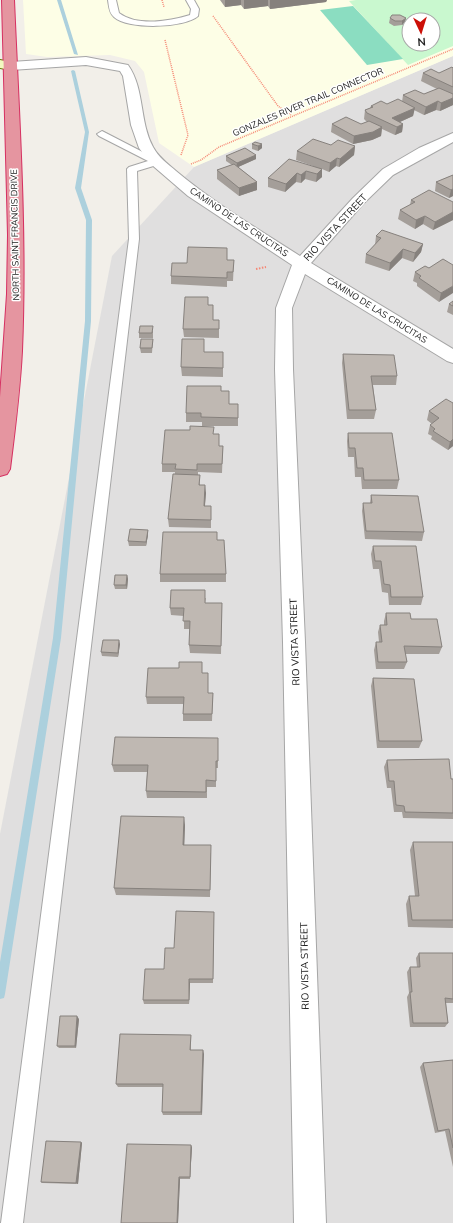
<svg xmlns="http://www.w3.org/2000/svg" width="453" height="1223" font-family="Mulish,sans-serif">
<rect width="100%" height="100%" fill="#f2efe9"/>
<path fill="#e0dfdf" d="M453,56V1223H0V834L112,256L194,167Z"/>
<path fill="#fdfee6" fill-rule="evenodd" d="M23,0H453V56L194,167L159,143L144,72L135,61L110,55L47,57L26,54ZM409,20H433V44H409Z"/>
<path fill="#c9f8cf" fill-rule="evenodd" d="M356,0H453V46L408,65L349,1ZM409,20H433V44H409Z"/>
<path fill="#8bddc1" d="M353,6L403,59L367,65L320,10Z"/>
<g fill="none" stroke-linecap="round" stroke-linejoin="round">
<path fill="#acd0dd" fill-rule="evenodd" d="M57,0H61L78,55L74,54Z
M73,70L75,71L89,132L81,188L92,220L91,321L61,638L5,994L4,998L0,999V962L53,638L85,321L86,220L75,188L85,132L71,71Z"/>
<g stroke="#a6a6a6" stroke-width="2">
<path id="lane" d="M108,0H116L119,13C138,27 170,21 190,15L191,9L186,0H194L199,9L198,16C185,28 128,30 114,17C109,13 109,6 108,0Z
M102,131L162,162L160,164L137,171L139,239L23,1223H1L129,239L127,169L129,167L148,161L99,136L97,134Z"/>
</g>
<g stroke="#a6a6a6" stroke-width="2">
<path id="street" d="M86,57L128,65C145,89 139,121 153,147C158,157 168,164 176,171C214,203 258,229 300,256L353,198L383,169L419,148L453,133V142L393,175L363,204L311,263L453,349V363L447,361L305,274L292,308L293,369L305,642L326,1223H294L283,642L275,369L276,308L292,265L188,196L152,165L139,148L131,125L123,76L120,71L86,65L11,70L5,66L11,62Z"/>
</g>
<g stroke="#677809" stroke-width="2">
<path id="secondary" d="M0,60L15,63L17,66L11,70L0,68Z"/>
</g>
<g stroke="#d63061" stroke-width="2">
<path id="highway" d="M2,0H14C19,117 27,234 22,351C20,391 15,430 10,469L7,474L0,476V397L7,294L8,235Z"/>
</g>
<path stroke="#f58976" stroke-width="1.5" stroke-dasharray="1 1" stroke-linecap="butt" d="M162,0L164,7
M213,16L278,106L291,115
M165,40L188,135L181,155
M191,164L201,160L219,147L453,49"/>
<path stroke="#f58976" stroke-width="2" stroke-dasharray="1.5 1.5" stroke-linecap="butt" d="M256,269L266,267"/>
<use href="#lane" fill="#fff" fill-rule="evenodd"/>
<use href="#street" fill="#fff" fill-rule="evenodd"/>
<use href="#secondary" fill="#f3f8c1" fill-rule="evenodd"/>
<use href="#highway" fill="#e595a0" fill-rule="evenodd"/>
</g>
<path fill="#a49e99" d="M220,0H327L326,2L270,9L268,6L244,9L241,5L225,7Z
M390,18H406L405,22L402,25L394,26L389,23Z
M453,68V105L440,111L436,110L424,115L414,110L413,116L400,122L403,124L402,132L395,135L382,129L381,136L372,140L353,144L331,132L332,124H361L367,122L364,119L365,110L370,108L371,106L402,102L403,95L424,94L437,89L421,81L423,73H439Z
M255,142L262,148L258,151L252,149V144Z
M331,145L355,146L354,155L339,167L336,166L329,172L322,169V177L316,182L305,179L301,183L296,182L285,192L268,187V178L313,166L296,160L297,151Z
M256,155V159L238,167L257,182V190L239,196L217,179V170L232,165L226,161V156Z
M453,175V196L449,198L435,191L436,182Z
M411,200L453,202V220L433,230L423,224L415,229L398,219L400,210L410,205Z
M376,236L423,244L421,252L413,262L402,258L389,271L365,263L366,254L375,245Z
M234,260L233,281H227V287L171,284V276L187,263Z
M453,265L439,302L417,286V283L413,281L415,272L429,268Z
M453,301V315L447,312L449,304Z
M209,305L213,320H219V338L184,337L183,329Z
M153,331V338H139V333Z
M153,339L152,353H141L140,348Z
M204,352H223V377L182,376L181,367Z
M343,354L397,376L396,385H373L376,410L374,419H347L342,363Z
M221,391L229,404H238V426H202V422H186V413Z
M453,403V446L448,450L431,439L432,436L428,434L430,425L432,424L427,420L429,411Z
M348,433L399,480L397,489H362L361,477H355L354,457H348L347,441Z
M214,434L219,446H223L222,473L198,472V475L200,485L206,493L205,506H211V528L169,527L168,519L175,472H162V464Z
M371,495L424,532L422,541L365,539L362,511L363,503H370Z
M148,530V535L146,546H129L128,541Z
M373,546L423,597L421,605H389L388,593L382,592L379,569H373L371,554Z
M160,574H226V582H160Z
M127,575L128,579L127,589H115L114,585Z
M206,598L205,603H222L221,654L190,653L189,645L190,629H184V616L171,615L170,608Z
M386,613L411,619L442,647L439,654H405L407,662L404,669H376L374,650L376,642H379L378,632L380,625H384V621Z
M120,644L118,657L102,656L101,652Z
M202,673H208V693H213L212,721H183V704H147L146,697Z
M373,678L422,741L419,748H377L371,686Z
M218,738V768H216V787H207V798H147L146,791L147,772H114L112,765Z
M387,760L453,779V819L403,818L402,812H394L391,788H387L384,767Z
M185,825L184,845L211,853L210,897L116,895L114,888Z
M413,842H453V928L408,927L406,904L409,896H415L410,850Z
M214,917L213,983H190L189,1004H144L143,1000L164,969L174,948Z
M419,953H453V1003H446L448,1023L445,1027H410L407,997L409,993L407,972L410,967H417L416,958Z
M79,1019L76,1048H59L57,1046Z
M191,1035V1050H203L202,1115H163L162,1112L163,1087H118L116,1084Z
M453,1060V1167L445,1131L435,1133L420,1067L423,1063Z
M81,1142L82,1143L78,1184L42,1183L41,1182Z
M192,1147L190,1179H180L178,1223H121Z"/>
<path fill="#86817d" d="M225,0H241V5L225,7Z
M244,0H268V6L244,9Z
M270,0H327L326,2L270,9Z
M406,18L405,22L402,25V21Z
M453,98V105L440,111L441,103Z
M438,101L436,110L424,115L426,107Z
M415,108L413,116L393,125L392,118Z
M403,124L402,132L395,135L397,127Z
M382,127L381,136L372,140L353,144L354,136Z
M262,144V148L258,151V146Z
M355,146L354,155L339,167L340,159Z
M256,155V159L236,168L237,163Z
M337,158L336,166L329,172L330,163Z
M322,169V177L316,182L317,174Z
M306,171L305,179L301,183V175Z
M297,173L296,182L285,192L286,184Z
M257,182V190L239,196V188Z
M453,189V196L449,198L451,190Z
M453,212V220L433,230L435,222Z
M425,216L423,224L415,229L416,220Z
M423,244L421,252L413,262L415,253Z
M403,249L402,258L389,271L390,263Z
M453,286V293L439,302L441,293Z
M453,439V446L448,450L450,442Z
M205,485L206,493L204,514V506Z
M148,530V535L146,546V542Z
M127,575L128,579L127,589L126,585Z
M119,640L120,644L118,657V653Z
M184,817L185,825L184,853L183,845Z
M189,979L190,983L189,1004Z
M77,1016L79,1019L76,1048L75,1046Z
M203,1050L204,1054L202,1115L201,1112Z
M81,1142L82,1143L78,1184L76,1183Z
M191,1145L192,1147L190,1179V1177Z
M179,1177L180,1179L178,1223H177Z"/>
<path fill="#bfb8b2" stroke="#86817d" d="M392,15H400L406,18L402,21H395L390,18Z
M452,67L453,68V87L423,73L431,69L439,73Z
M439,88L453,94V98L441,103L438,101L426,107L403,95L415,90L424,94Z
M398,99L415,108L392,118L403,124L397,127L367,113L365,110L373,107L371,106L381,101L387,104Z
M346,117L361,124L369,121L382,127L373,132L354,136L332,124Z
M313,139L331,145L338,140L355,146L340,159L337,158L330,163L297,151Z
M255,142L262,144L258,146L252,144Z
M245,148L256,155L237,163L226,156Z
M289,159L322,169L317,174L306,171L301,175L297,173L286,184L268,178Z
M234,164L257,182L239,188L217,170Z
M453,175V189L451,190L436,182Z
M429,190L453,202V212L435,222L425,216L416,220L400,210L415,202L411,200Z
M382,230L423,244L415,253L403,249L390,263L366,254L381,238L376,236Z
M188,247L227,248V260H234L233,272H227V278L171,276L172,263H187Z
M443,259L453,265V286L441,293L419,278L421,276L415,272L425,266L429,268Z
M185,297H208V305H213V320H219V329H183Z
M453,301V306L449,304Z
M140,326H153L152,333H139Z
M141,339H153L152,348H140Z
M182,339H204V352H223V368L181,367Z
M343,354L394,355L397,376H371L376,410H349Z
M187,386H221V391H229V404H238V418L201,417V413H186Z
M446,399L453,403V439L450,442L433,431L435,429L430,425L439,418L429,411Z
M190,426L214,427L213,434H219V446H223L222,464H197V470L175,469L176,464H162L165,430H190Z
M348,433H392L399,480H364L363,468H357L355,448H349Z
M173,474L200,475L199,485H205L204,506H211V520L168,519Z
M371,495L418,496L424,532L366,531L363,503H372Z
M130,529L148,530L146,542L128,541Z
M163,532H217V540H224L226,574H160Z
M373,546H416L423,597H391L390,585L384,584L381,561H375Z
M115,575H127L126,585H114Z
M171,590H205V603H222L221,646L189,645L190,621H183L184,608H170Z
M386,613H410L411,619H437L442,647L404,646L407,662H378L376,642H382L380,625H387Z
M103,640H119L118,653L101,652Z
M179,662H202V673H208V693H213L212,714H183L184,697H146L148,668H179Z
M373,678L414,679L422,741H379Z
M115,737L218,738V761H216V781L206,780V792L146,791L148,765H112Z
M449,759L451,779H453V813L405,812L404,806L396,805L394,781H389L387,760Z
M121,816L184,817L183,845H211L210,890L114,888Z
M413,842H453V920H412L409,896H419Z
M176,911L214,912L213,979H189V1000H143L145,969H164L165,948H174Z
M419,953H453V999L445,998L448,1023H413L410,992H412L410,967H420Z
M60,1016H77L75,1046H57Z
M120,1034L191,1035L190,1050H203L201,1112H162L163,1084H116Z
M453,1060V1148L449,1129L438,1131L423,1063Z
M46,1141L81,1142L76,1183L41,1182Z
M127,1144L191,1145L190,1177H179L177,1223H121Z"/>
<g text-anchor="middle" stroke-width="3" stroke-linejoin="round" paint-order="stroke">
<g font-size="9" fill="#222" stroke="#fff">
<text transform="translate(308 102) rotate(-23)" y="3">GONZALES RIVER TRAIL CONNECTOR</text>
<text transform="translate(239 222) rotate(34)" y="3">CAMINO DE LAS CRUCITAS</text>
<text transform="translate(15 235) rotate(-91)" y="3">NORTH SAINT FRANCIS DRIVE</text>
<text transform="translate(377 310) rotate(32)" y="3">CAMINO DE LAS CRUCITAS</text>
</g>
<g font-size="10" fill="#222" stroke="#fff">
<text transform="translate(335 227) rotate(-47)" y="4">RIO VISTA STREET</text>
<text transform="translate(294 642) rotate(-92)" y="4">RIO VISTA STREET</text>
<text transform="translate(304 966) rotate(-91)" y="4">RIO VISTA STREET</text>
</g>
</g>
<g transform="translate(421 32) rotate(176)"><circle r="19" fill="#ffffff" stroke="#a7a7a7"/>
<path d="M0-3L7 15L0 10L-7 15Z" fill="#cc1007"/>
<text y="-6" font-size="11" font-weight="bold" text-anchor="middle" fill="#222222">N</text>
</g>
</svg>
